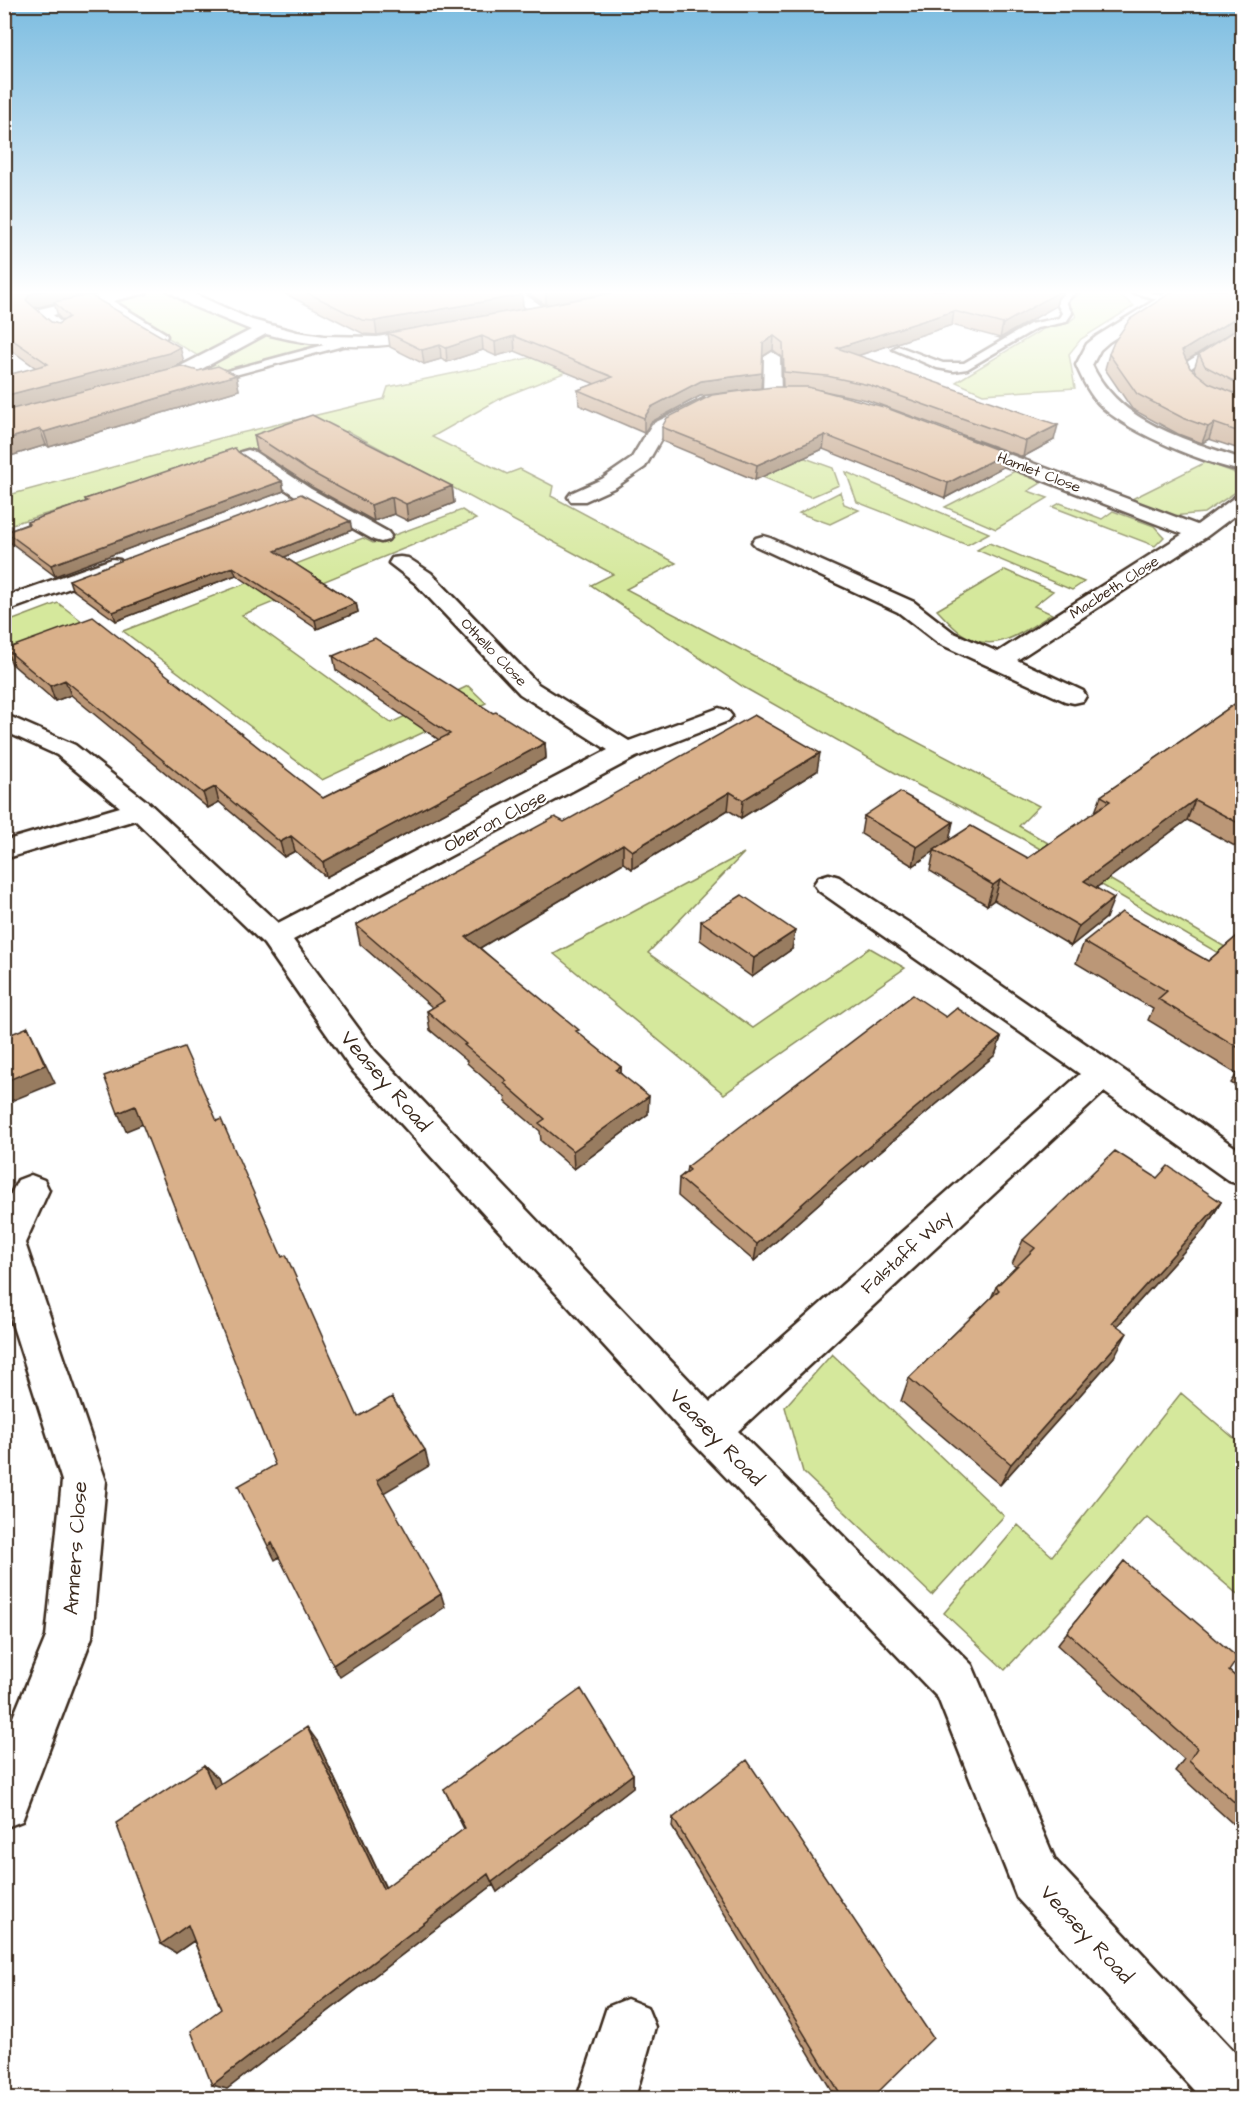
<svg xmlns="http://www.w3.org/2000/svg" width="1247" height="2103" font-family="'Architects Daughter',sans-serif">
<rect width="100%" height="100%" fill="#fff"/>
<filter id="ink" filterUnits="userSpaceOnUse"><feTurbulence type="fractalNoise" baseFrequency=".0167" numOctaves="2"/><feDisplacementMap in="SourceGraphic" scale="12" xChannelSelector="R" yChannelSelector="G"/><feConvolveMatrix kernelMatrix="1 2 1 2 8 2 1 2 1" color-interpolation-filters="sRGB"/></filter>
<g filter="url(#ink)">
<path fill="#d5e89c" stroke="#88895d" stroke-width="1.5" d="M147,290H169L254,330L203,359L131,315L67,330L45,313Z
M1086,290L1121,296L1134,306L1081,339L1069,354L1075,388L983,394L956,382L1043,329L1068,323L1076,316L1068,301Z
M266,332L340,342L202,380L185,373Z
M601,343L617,352L503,397L432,437L507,474L520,469L553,486L551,496L676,563L626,589L1039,806L1019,826L1242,957V967L1023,839L906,779L745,688L591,585L613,574L348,431L235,459L5,526V496L228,436L384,399L388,387Z
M794,454L833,468L839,485L811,497L753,473Z
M1206,462L1233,472L1242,481V488L1204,513L1172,516L1130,500Z
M1015,471L1043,482L1028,491L1048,498L996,529L945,507Z
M846,472L989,533L967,545L857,502Z
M840,492L844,504L859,510L830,524L799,513Z
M1060,503L1102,519L1113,511L1154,526L1164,537L1155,546L1053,507Z
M462,510L476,519L242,615L391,723L468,686L486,703L322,780L123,631L363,538L373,543Z
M989,543L1084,582L1072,590L977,550Z
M1005,570L1053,591L1034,606L1052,614C1024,631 994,657 961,633C952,627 945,618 937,610Z
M58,603L91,628L5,661V623Z
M744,853L648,953L753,1028L870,948L905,968L724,1094L554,954Z
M832,1354L1004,1516L932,1595L803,1472L785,1407Z
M1181,1393L1242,1445V1598L1147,1517L1005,1670L944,1613L1018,1525L1052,1556Z"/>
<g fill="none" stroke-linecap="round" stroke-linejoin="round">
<g stroke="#3b2a1e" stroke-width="5">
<path id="service" d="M1067,290H1077L1066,302L1072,313L1066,322L1037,328L967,369L954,371L937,368L893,349L898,346L943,363H964L1030,324L1059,318L1062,313L1056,302Z
M1124,290H1142L1173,299L1168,302Z
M1242,328V335L1191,368V374L1202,386L1196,389L1192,388L1181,375V365Z
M350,338L354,339V343L205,383L200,380L201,378Z"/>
</g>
<g stroke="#3b2a1e" stroke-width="5">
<path id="minor" d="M120,290H148L146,293L113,301L165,333L167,336L165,339H153L98,305L53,315L71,331L63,336L57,334L33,313L35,310Z
M167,290H186L252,320L297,332L324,336L377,337L431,328L439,333L437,336C379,351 324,349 266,334L185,378L148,388L142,387L139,383L142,379L173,370L251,330L192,306Z
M500,290H518L551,312L549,315H537Z
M772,352L780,357L781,394L778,398H766L763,394L764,357Z
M704,399L710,400L713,404L710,408L665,432L645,467L616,487L585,501H571L568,497L571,493L602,479L631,459L652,424Z
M963,437L1197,525L1235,497L1242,495V510L1206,537L1017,660L1083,691L1086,696L1083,701L1074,703L1065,701L938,643L898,612L756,546L752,542L756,538L763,536L770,538L914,602L954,633L998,652L1183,534L956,447L954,443L956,439Z
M248,450L255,452L311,489L388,532L391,536L388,540L381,542L374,540L297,497L241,460L239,456L241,452Z
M400,557L408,558L431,573L538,684L629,741L719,708L728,711L732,716L728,721L636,757L293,940L375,1051L710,1402L1080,1074L819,891L814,884L819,877L829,874L839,877L944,946L1242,1152V1185L1229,1181L1104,1092L738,1431L972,1665L1055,1860L1242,2060V2098H1201L1017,1898L938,1698L694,1444L351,1069L264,944L135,820L4,859V841L120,807L57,755L4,731V714L75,745L150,804L278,923L608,750L520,694L415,583L389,563L392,558Z
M112,559L120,560L123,565L120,570L4,612V597Z
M31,1175L44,1180L49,1190L25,1243L106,1481L92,1637L22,1821L4,1828V1739L46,1637L62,1481L4,1298V1207L18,1180Z
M627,1999L647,2007L655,2027L635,2098H577L607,2007Z"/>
</g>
<g stroke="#3b2a1e" stroke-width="5">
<path id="tertiary" d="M1171,290H1189L1109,342L1100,350L1092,365C1120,424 1186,439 1242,459V471C1204,463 1132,434 1103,408C1090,396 1083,381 1076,365L1087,344L1097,336Z"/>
</g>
<use href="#service" fill="#fff" fill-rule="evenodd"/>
<use href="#minor" fill="#fff" fill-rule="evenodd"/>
<use href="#tertiary" fill="#fff" fill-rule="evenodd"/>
</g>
<path fill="#bb9777" stroke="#3b2a1e" stroke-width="1.5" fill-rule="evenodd" d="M4,290H99L76,296L77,297L184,362L172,368L236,375L239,390L49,447L46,445L4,458V376L36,368L4,345ZM54,303L58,316L63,321L58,324L51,322L35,308Z
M278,290H515L522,295L523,309L377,335L364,334Z
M523,290H625L546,305Z
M630,290H1064L1058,297L1056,306L1000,338L952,325L857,356L1054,440L1023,457L867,400L819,390L1006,453L1003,467L945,498L823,449L755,480L662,441V427L783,387L782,357L773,350L762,357L761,388L700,396L651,422L644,433L579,405L578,390L595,384L515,351L496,356L483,350L447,362L441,359L424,364L390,347L388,333Z
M1156,290H1167L1161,293L1155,292Z
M1242,290V450L1209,439L1202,443L1178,434L1132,409L1105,369L1109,354ZM1242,326L1199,354L1194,369L1196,373L1190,368L1187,361Z
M254,435L452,486L454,503L408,521L394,514L374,521L312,487L257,451Z
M238,452L282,481L284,491L55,576L10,542L6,532L27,524V522L86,502L85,499Z
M352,530L284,557L356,603L358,612L317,629L236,575L116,621L72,589L69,580Z
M6,649L323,798L439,740L336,670L333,656L493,713L545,743L546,758L326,877L295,851L284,857L219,802L208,808L71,695L55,701L12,664Z
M1242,699V850L1187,820L1096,888L1106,918L1071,946L994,900L987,905L930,871L934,851L913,866L861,834L864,816L949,840L1028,858L1095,812L1101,796Z
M817,771L741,818L728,810L632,869L623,863L480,948L579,1034L621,1067V1074L648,1114L574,1169L541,1141L540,1131L506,1102L505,1097L467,1063V1061L430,1030L427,1011L433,1008L360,944L356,925L564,822Z
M701,921L792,949L752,977L700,940Z
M1242,932V1090L1231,1083L1237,1074L1148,1020L1153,1009L1076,963L1084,942L1208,961Z
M946,1017L1001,1037L995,1055L833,1191L754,1261L678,1196L679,1178L686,1172L687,1167Z
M1157,1178L1221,1202L1206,1227L1117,1326L1114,1357L1000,1485L901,1401L909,1378L991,1298L996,1287L1016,1267L1012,1264L1023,1240Z
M1124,1561L1229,1671L1242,1682V1832L1175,1771L1184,1759L1057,1645Z
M317,1741L386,1888L464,1829L444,1789L633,1774V1787L497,1892L493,1885L227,2089L212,2085L221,2009L194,1941L176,1953L204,1765L218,1778L220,1784Z
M673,1818L872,2098H836L672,1827Z"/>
<path fill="#987b61" stroke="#3b2a1e" stroke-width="1.5" d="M47,290H99L76,296L77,298L34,308L26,300L30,294Z
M550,290H625L546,305V291Z
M1057,290H1064L1058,297L1056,306L1000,338L1003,324Z
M1077,290H1083L1076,294Z
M522,295L523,309L377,335L375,321Z
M954,311L952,325L835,363L837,348Z
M1242,314V326L1178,366L1182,351Z
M482,336L483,350L447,362L446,348Z
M514,336L515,351L496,356L495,342Z
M774,336L773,350L762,357L763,343Z
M440,345L441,359L424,364L422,350Z
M180,347L184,362L172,368L4,413V396Z
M762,373L761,388L700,396L651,422L644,433V418L651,407L701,381Z
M236,375L239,390L49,447L44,432Z
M1214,423L1209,439L1202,443L1208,427Z
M1058,425L1054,440L1023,457L1026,441Z
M40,429L46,445L4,458V440Z
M825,435L823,449L755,480L757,465Z
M1006,453L1003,467L945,498L948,483Z
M282,481L284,491L55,576L51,565Z
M452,486L454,503L408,521L406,504Z
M392,497L394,514L374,521L371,505Z
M350,521L352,530L277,560L275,551Z
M233,567L236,575L116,621L113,612Z
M356,603L358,612L317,629L315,620Z
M65,680L71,695L55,701L50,686Z
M545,743L546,758L326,877L323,862Z
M820,753L817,771L741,818L743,800Z
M215,787L219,802L208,808L203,793Z
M730,792L728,810L632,869V851Z
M1195,800L1187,820L1077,902L1084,881Z
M953,822L949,841L913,866L917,847Z
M291,836L295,851L284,857L280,842Z
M623,844V863L468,955L466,937Z
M1000,880L994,900L987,905L993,885Z
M1114,898L1106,918L1071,946L1079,926Z
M795,931L792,949L752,977L754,958Z
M28,1027L55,1083L4,1104V1082Z
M1001,1037L995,1055L833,1191L754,1261L757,1244L836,1174Z
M621,1067V1085L616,1070Z
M649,1096L648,1114L574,1169L573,1151Z
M135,1106L143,1124L126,1131L118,1113Z
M1221,1202L1206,1227L1099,1346L1112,1322Z
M1127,1333L1114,1357L1000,1485L1011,1464Z
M425,1450L429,1466L382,1494L377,1480Z
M272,1543L280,1557L275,1560L268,1546Z
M441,1594L445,1607L340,1677L333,1665Z
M307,1727L317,1741L391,1900L383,1889Z
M204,1765L218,1778L227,1801L214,1788Z
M633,1774V1787L497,1892L492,1882Z
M488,1874L493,1885L227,2089L212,2085Z
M188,1925L203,1934L176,1953L161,1944Z"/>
<path fill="#d9b08a" stroke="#3b2a1e" stroke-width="1.5" d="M4,290H47L30,294L26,300L51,322L58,324L69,317L54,302L90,295L180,347L169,353L4,396V376L48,364L4,334Z
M302,290H515L522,295L375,321L362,320Z
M630,290H1058L1059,292L1003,324L954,311L837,348L1058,425L1026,441L869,385L827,376L784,372L783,343L774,336L763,343L762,373L701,381L651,407L644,418L578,390L613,377L514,336L495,342L482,336L446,348L440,345L422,350L388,333Z
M1175,290H1242V314L1182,351L1190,368L1209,383L1234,393L1240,391L1239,384L1205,366L1199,354L1242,326V433L1214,423L1208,427L1183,418L1137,394L1109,354L1114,342L1130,319Z
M181,366L198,371L218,366L236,375L44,432L40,429L4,440V411Z
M773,387H808L884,407L1006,453L948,483L825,435L757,465L662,427L667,418L712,395Z
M312,415L452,486L406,504L392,497L371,505L309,471L254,435Z
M235,448L238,452L282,481L51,565L6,532L29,524L27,522L88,501L85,499Z
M301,494L350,521L275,551L356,603L315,620L233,567L113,612L69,580Z
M93,617L323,798L450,734L333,656L375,638L493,713L496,712L545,743L323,862L291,836L280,842L215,787L203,793L65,680L50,686L6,649Z
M1242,699V825L1195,800L1084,881L1114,898L1079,926L1000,880L993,885L934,850L971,826L1028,858L1110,801L1101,796Z
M754,715L820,753L743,800L730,792L632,851L623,844L466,937L579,1030L576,1031L621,1067L616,1070L649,1096L573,1151L539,1123L545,1119L504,1083L507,1081L464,1045L466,1044L427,1011L444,1001L356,925L555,817L564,822Z
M900,792L953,822L917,847L864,816Z
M742,895L795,931L754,958L701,921Z
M1122,912L1208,961L1242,932V1050L1158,999L1167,991L1084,942Z
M913,995L946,1017L957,1008L1001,1037L836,1174L757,1244L679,1178L690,1170L687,1167Z
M28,1027L45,1065L4,1082V1037Z
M184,1047L217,1121L221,1119L282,1257L286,1255L358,1417L392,1397L425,1450L377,1480L441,1594L333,1665L272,1543L268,1546L238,1486L275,1465L135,1106L118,1113L104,1076Z
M1115,1151L1157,1178L1168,1166L1221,1202L1112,1322L1127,1333L1011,1464L909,1378L999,1290L996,1287L1035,1248L1023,1240Z
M1124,1561L1238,1658L1229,1671L1242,1682V1809L1189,1761L1197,1748L1067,1632Z
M581,1689L633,1774L492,1882L488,1874L212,2085L191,2031L221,2009L188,1925L161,1944L116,1823L204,1765L214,1788L307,1727L383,1889L465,1828L444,1789Z
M747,1760L933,2038L872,2098H843L673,1818Z"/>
</g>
<linearGradient id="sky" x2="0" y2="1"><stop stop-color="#7bbce0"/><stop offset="0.5" stop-color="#fff"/><stop offset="1" stop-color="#fff" stop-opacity="0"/></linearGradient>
<rect width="1247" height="585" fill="url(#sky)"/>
<g text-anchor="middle" stroke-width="4.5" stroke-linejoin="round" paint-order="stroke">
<g font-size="15" fill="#3b2a1e" stroke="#fff">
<text transform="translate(1039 472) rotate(21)" y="5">Hamlet Close</text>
<text transform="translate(1114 587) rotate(-33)" y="5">Macbeth Close</text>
<text transform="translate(494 652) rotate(46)" y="5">Othello Close</text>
</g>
<g font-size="18" fill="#3b2a1e" stroke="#fff">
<text transform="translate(495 821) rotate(-28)" y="6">Oberon Close</text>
<text transform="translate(906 1252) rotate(-42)" y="6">Falstaff Way</text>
</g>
<g font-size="21" fill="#3b2a1e" stroke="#fff">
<text transform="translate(386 1081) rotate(49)" y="7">Veasey Road</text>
<text transform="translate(717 1437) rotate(46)" y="7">Veasey Road</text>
<text transform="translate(75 1548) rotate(-86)" y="7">Amners Close</text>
<text transform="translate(1087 1934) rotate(47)" y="7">Veasey Road</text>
</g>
</g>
<rect width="1247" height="2103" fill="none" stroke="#fff" stroke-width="24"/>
<rect x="12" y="12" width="1223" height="2079" fill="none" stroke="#3b2a1e" stroke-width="2" filter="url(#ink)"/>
</svg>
